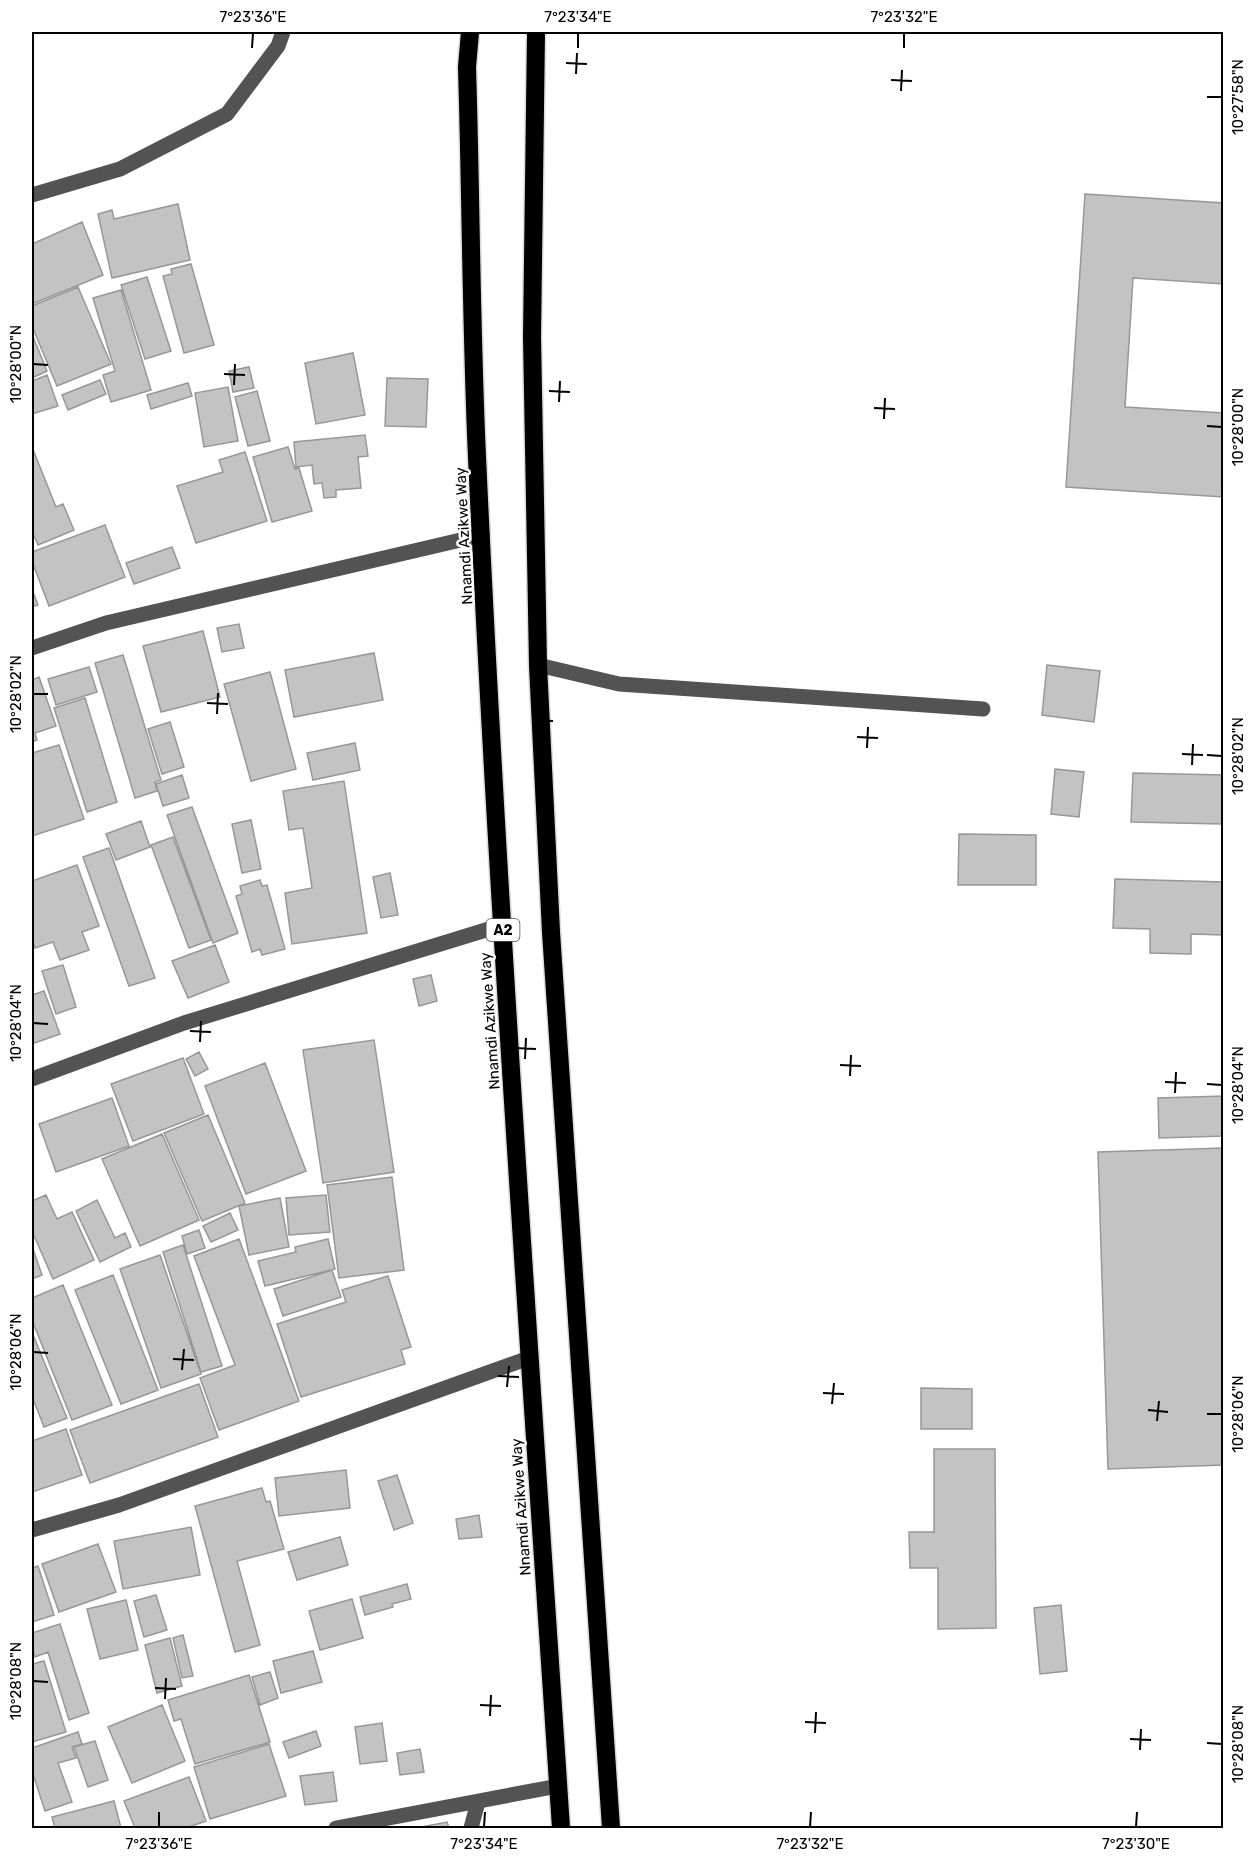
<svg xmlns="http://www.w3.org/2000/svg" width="1255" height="1860" font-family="Rubik,sans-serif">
<rect width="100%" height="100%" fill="#fff"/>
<path fill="#c3c3c3" stroke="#979797" stroke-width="1.5" d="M1085,194L1224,203V284L1133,278L1125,407L1224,413V497L1066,487Z
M178,204L190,260L112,278L98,214L112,210L114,219Z
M82,222L103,275L32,304V244Z
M191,264L214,345L184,353L163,276L172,274L171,269Z
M147,277L171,351L145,359L121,285Z
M78,287L111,364L57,386L32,326V306Z
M121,290L151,390L111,402L103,375L115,371L93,298Z
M32,334L47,371L32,378Z
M353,353L365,415L316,424L305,363Z
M249,367L254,388L233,392L229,371Z
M47,375L58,406L32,414V381Z
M387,378L428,379L426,427L385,426Z
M100,380L106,394L68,410L62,395Z
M188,383L192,396L151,409L147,395Z
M228,387L238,441L204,447L195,393Z
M257,391L270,441L248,446L235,397Z
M365,435L368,456L358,457L361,488L336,490V497L324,498L322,483L314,484L312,465L296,467L294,442Z
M32,447L56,507L63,504L74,530L38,545L32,531Z
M288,447L295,469L299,468L312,511L272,522L253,457Z
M245,452L267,521L196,543L177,486L223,472L219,460Z
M105,525L125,577L49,606L32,561V552Z
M172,547L180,568L134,584L126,563Z
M32,589L38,605L32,607Z
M239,624L244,648L222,652L217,628Z
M203,631L220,697L161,712L143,646Z
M374,653L383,700L294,717L285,670Z
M123,655L161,780L155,782L157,791L135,798L95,663Z
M1047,665L1100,671L1094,722L1042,715Z
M89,667L97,692L56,705L48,679Z
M270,672L296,769L251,781L224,684Z
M39,677L56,726L35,733L37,740L32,742V680Z
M85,698L117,802L87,812L54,708Z
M170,722L184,767L162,774L148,729Z
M355,743L360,770L313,780L307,753Z
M59,745L84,819L32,836V753Z
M1055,769L1084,772L1079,817L1051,814Z
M1133,773L1223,775L1222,824L1131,822Z
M182,775L189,798L163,806L156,784Z
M344,781L367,933L292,944L285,893L312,888L303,828L289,830L283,791Z
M192,807L238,933L213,943L167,815Z
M251,820L261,869L242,873L232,824Z
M141,821L150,847L116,860L106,834Z
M959,834L1036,835V885H958Z
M173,837L211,940L189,948L151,845Z
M109,848L155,978L129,986L83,857Z
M77,865L99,926L82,932L89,950L60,960L53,942L35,948L32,938V881Z
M390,873L398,915L381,918L373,877Z
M1115,879L1224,882V935L1191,934V954L1150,953V929L1113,928Z
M260,880L262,886L267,885L285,949L262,955L260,949L252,952L236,896L242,894L240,886Z
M215,945L229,982L188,998L172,961Z
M63,965L76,1007L56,1014L42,971Z
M431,975L437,1001L419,1006L413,979Z
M44,991L60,1034L32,1044V995Z
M374,1040L394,1172L323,1183L303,1050Z
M199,1052L208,1069L195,1076L186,1059Z
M183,1058L204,1114L133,1141L111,1084Z
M265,1063L306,1171L246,1194L205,1086Z
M1224,1096V1136L1159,1138L1158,1098Z
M112,1098L129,1146L56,1172L39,1124Z
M208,1115L245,1203L202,1221L164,1133Z
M162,1134L199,1220L140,1246L102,1159Z
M1224,1148V1465L1108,1469L1098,1152Z
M392,1177L404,1270L339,1278L327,1185Z
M46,1195L57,1219L72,1212L94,1260L53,1279L32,1231V1201Z
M326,1195L330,1232L289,1235L286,1198Z
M280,1198L289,1247L249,1255L239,1206Z
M97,1200L115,1238L125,1233L131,1247L100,1262L76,1211Z
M230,1213L238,1230L211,1242L203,1226Z
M199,1230L205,1248L187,1254L182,1236Z
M239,1239L299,1401L219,1430L200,1378L235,1365L194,1256Z
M328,1239L335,1269L265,1286L258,1261L296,1252L295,1247Z
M183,1245L222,1366L201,1372L163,1252Z
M32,1246L42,1275L32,1279Z
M160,1255L201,1374L161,1388L120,1269Z
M332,1270L341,1297L283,1316L274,1289Z
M113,1275L158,1390L121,1404L75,1290Z
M388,1276L411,1347L401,1350L405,1364L301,1397L277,1324L346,1302L342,1290Z
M63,1285L112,1405L72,1420L32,1320V1298Z
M32,1332L67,1418L44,1427L32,1396Z
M199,1384L218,1437L90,1483L70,1430Z
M921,1388L972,1389V1429H921Z
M66,1429L82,1475L32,1492V1441Z
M934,1449H995L996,1628L938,1629V1568H910L909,1532H934Z
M346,1470L350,1508L279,1516L275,1478Z
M397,1475L413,1523L394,1530L378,1481Z
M262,1488L266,1502L270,1501L284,1549L237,1561L260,1645L235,1652L195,1506Z
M479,1515L482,1537L459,1539L456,1519Z
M191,1527L200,1575L123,1589L114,1541Z
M340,1537L348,1565L297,1580L288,1552Z
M98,1544L116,1592L59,1612L42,1564Z
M38,1566L54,1615L32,1622V1568Z
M407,1584L411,1599L392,1604L393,1607L365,1615L360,1597Z
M156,1595L167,1630L144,1637L134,1601Z
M352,1599L363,1638L320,1650L309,1611Z
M126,1600L138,1650L100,1659L87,1609Z
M1061,1605L1067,1671L1040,1674L1034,1608Z
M60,1624L89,1713L69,1720L48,1652L35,1657L32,1648V1633Z
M183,1635L193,1676L182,1678L173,1638Z
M170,1638L182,1686L157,1693L145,1645Z
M313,1651L322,1682L281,1693L273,1661Z
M44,1661L66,1732L32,1742V1664Z
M270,1672L278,1698L260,1705L252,1677Z
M249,1675L270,1742L195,1764L181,1719L174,1721L168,1700Z
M162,1705L185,1761L132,1783L108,1727Z
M382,1723L387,1761L360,1764L355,1727Z
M316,1731L321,1746L289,1758L283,1742Z
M78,1732L82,1744L72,1747L76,1758L58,1763L72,1802L45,1811L32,1771V1748Z
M95,1741L108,1780L88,1787L74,1747Z
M269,1744L286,1796L210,1819L194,1767Z
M420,1749L424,1772L400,1775L397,1753Z
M333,1772L337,1801L305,1805L300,1776Z
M189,1777L206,1821L186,1828H135L124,1801Z
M114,1801L121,1828H55L52,1817Z
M447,1822L449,1828H416Z"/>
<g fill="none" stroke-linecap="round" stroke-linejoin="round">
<g stroke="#dbdbdb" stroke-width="21">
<path id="highway" d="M470,32L467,67C471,197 471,327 477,457C498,915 531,1372 561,1828
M536,32L532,337L538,665L551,932L611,1828"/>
</g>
<path stroke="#535353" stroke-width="15" d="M32,195L120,169L227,114L278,46L283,32
M32,648L106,623L482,535
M538,665L619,684L983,709
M32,1079L184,1023L502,925
M32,1530L119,1505L529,1358
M336,1828L558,1786
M471,1828L478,1802"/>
<use href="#highway" stroke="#000" stroke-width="18"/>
</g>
<path fill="none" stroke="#000" stroke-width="2" d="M252,48L253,33M578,48V33M904,48V33M566,63L587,64M576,74L577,53M891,80L912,81M901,91L902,70M1207,97H1222M33,364L48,365M224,374L245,375M234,385L235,364M549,391L570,392M559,402L560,381M874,408L895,409M884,419L885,398M1207,426L1222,427M33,694H48M207,703L228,704M217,714L218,693M532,720L553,721M542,731L543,710M857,737L878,738M867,748L868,727M1182,754L1203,755M1207,755L1222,756M1192,765L1193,744M33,1023L48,1024M190,1031L211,1032M200,1042L201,1021M515,1048L536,1049M525,1059L526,1038M840,1065L861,1066M850,1076L851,1055M1165,1082L1186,1083M1207,1084L1222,1085M1175,1093L1176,1072M33,1352L48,1353M173,1359L194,1360M182,1370L184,1349M498,1376L519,1377M507,1387L509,1366M823,1393L844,1394M832,1404L834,1383M1148,1410L1168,1412M1207,1414H1222M1157,1421L1159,1401M33,1681L48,1682M155,1688L176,1689M165,1699L166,1678M480,1705L501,1706M490,1716L491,1695M805,1722L826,1723M815,1733L816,1712M1130,1739L1151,1740M1207,1743L1222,1744M1140,1750L1141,1729M159,1827V1812M484,1827L485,1812M810,1827L811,1812M1136,1827L1137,1812"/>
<g text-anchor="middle" stroke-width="5" stroke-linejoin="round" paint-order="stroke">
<rect fill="#fff" stroke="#4c4c4c" stroke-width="1.5" x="486.5" y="919" width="33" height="22" rx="4.5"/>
<g font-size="14" font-weight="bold" fill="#000">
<text x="503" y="935">A2</text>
</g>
<g font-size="15" fill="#000" stroke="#fff">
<text transform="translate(464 536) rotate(-93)" y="5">Nnamdi Azikwe Way</text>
<text transform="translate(490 1021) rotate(-94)" y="5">Nnamdi Azikwe Way</text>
<text transform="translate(521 1507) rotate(-94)" y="5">Nnamdi Azikwe Way</text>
</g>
</g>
<rect width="1255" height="1860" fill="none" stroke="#ffffff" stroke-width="66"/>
<rect x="33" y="33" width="1189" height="1794" fill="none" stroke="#000" stroke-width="2"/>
<g font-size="15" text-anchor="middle" fill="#000">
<text x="253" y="22">7°23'36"E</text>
<text x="578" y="22">7°23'34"E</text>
<text x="904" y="22">7°23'32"E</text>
<text transform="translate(1238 97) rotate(-90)" y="5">10°27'58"N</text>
<text transform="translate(16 364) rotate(-90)" y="5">10°28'00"N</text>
<text transform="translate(1238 427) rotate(-90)" y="5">10°28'00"N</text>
<text transform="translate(16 694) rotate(-90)" y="5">10°28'02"N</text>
<text transform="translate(1238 756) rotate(-90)" y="5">10°28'02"N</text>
<text transform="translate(16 1023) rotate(-90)" y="5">10°28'04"N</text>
<text transform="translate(1238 1085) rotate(-90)" y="5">10°28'04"N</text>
<text transform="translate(16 1352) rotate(-90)" y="5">10°28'06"N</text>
<text transform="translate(1238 1414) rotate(-90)" y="5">10°28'06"N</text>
<text transform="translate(16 1681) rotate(-90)" y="5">10°28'08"N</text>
<text transform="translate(1238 1744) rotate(-90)" y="5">10°28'08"N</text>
<text x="159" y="1849">7°23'36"E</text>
<text x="484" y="1849">7°23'34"E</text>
<text x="810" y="1849">7°23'32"E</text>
<text x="1136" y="1849">7°23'30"E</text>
</g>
</svg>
